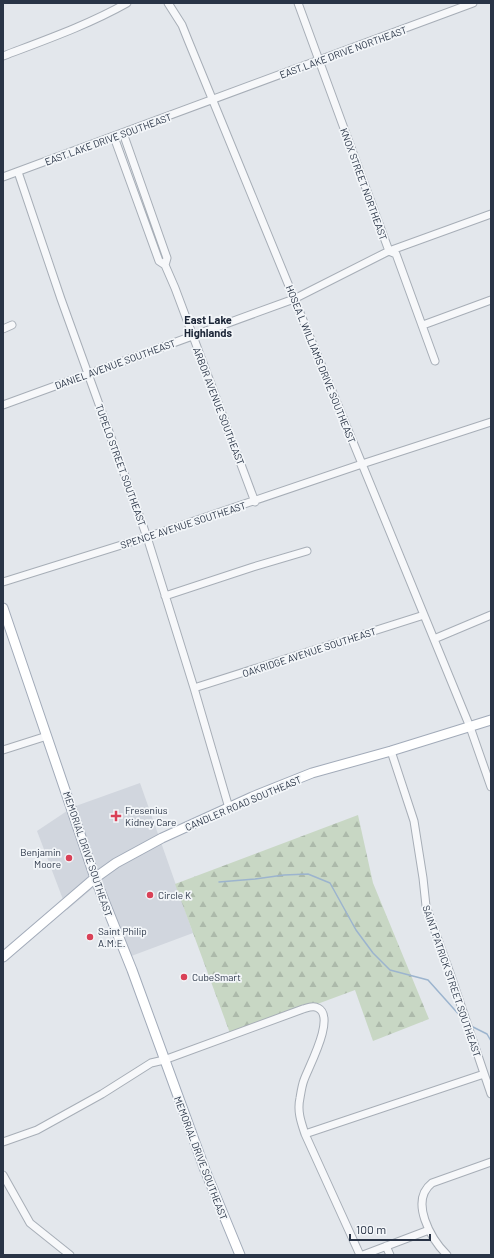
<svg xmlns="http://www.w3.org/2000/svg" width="494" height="1258" font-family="Barlow,sans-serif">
<defs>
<pattern id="forest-firs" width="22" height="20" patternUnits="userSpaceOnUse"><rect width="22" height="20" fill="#c8d7c4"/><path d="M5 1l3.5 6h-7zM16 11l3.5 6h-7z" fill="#acb9aa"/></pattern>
</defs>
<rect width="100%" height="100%" fill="#e3e7ec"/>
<path fill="#d1d6de" d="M140,783L193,933L126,958L94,887L67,910L37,831L73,807Z"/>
<path fill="url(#forest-firs)" d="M358,815L373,883L429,1019L373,1041L355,990L231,1036L175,884Z"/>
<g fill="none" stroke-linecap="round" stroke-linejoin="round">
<path stroke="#9cb4ce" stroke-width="1.5" d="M219,882L255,879L284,875L308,874L330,883L356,930L373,953L390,970L428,980L462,1018
M471,1026L487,1034L491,1041"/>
<g stroke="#a7aeb7" stroke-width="9">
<path id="minor" d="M168,3L182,25L188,40L470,727L491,787
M298,3L389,251L396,254L435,361
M3,56C45,40 88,25 127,3
M123,133L167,258L165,265L175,288L255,502
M114,137L159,261L165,265
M18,172L61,299L147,537L194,688L229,808
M3,177L473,3
M423,325L491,300
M3,329L12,325
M3,405L294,299L389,251L491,214
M3,582L147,537L362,464L491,422
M165,596L253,567L307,551
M434,639L491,615
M194,688L424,615
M3,750L47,736
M391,751L414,821L423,878L426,906L451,976L491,1094
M305,1134L484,1074
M3,1142L37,1130L102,1094L151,1063L164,1060L303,1009C307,1008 313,1005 318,1008C336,1017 309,1066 304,1080C302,1085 301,1092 300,1098C297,1111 301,1122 305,1134L360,1255
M3,1175L30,1223L70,1255
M386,1246L390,1255
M363,1255L429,1230
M447,1255C431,1239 409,1201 432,1183L491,1162"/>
</g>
<g stroke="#a2abb9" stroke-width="11">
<path id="major" d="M3,608L95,878L132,970L205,1170L240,1255
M3,957L95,878L116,863L162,838L252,797L312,773L391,751L491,720"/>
</g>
<use href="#minor" stroke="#f7f8fa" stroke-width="7"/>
<use href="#major" stroke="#fff" stroke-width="9"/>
</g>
<g fill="#d94157" stroke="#f3f6f9" stroke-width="1.5">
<path d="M114 810h4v4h4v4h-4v4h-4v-4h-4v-4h4z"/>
<circle cx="69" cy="858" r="4"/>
<circle cx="150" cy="895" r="4"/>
<circle cx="90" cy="937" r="4"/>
<circle cx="184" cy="977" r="4"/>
</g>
<g text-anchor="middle" stroke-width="3.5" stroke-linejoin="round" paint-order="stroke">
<g font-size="10" fill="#293446" stroke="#f3f6f9">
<text transform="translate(343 52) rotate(-20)" y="4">EAST LAKE DRIVE NORTHEAST</text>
<text transform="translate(108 139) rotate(-20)" y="4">EAST LAKE DRIVE SOUTHEAST</text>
<text transform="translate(364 184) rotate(70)" y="4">KNOX STREET NORTHEAST</text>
<text transform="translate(115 364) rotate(-20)" y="4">DANIEL AVENUE SOUTHEAST</text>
<text transform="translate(321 364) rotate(68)" y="4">HOSEA L WILLIAMS DRIVE SOUTHEAST</text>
<text transform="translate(219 406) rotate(69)" y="4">ARBOR AVENUE SOUTHEAST</text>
<text transform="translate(121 465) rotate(70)" y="4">TUPELO STREET SOUTHEAST</text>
<text transform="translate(183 525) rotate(-18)" y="4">SPENCE AVENUE SOUTHEAST</text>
<text transform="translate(309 652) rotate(-18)" y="4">OAKRIDGE AVENUE SOUTHEAST</text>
<text transform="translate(243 803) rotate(-23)" y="4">CANDLER ROAD SOUTHEAST</text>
<text transform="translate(88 854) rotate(71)" y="4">MEMORIAL DRIVE SOUTHEAST</text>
<text transform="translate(452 981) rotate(71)" y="4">SAINT PATRICK STREET SOUTHEAST</text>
<text transform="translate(201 1158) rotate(69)" y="4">MEMORIAL DRIVE SOUTHEAST</text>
</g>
<g font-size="10" fill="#293446" stroke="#f3f6f9" text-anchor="start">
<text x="125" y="814">Fresenius<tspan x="125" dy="12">Kidney Care</tspan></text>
<text x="61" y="856" text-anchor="end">Benjamin<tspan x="61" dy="12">Moore</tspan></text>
<text x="158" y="899">Circle K</text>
<text x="98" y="935">Saint Philip<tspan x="98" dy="12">A.M.E.</tspan></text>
<text x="192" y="981">CubeSmart</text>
</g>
<g font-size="11" font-weight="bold" fill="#1b2537" stroke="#f3f6f9">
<text x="208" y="324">East Lake<tspan x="208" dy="13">Highlands</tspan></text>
</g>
</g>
<rect width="494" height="1258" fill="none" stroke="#293446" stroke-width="8"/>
<path d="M350 1234v6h80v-6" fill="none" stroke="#293446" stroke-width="2"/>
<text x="356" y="1234" font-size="12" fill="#293446" stroke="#f3f6f9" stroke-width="3" paint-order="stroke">100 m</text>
</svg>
